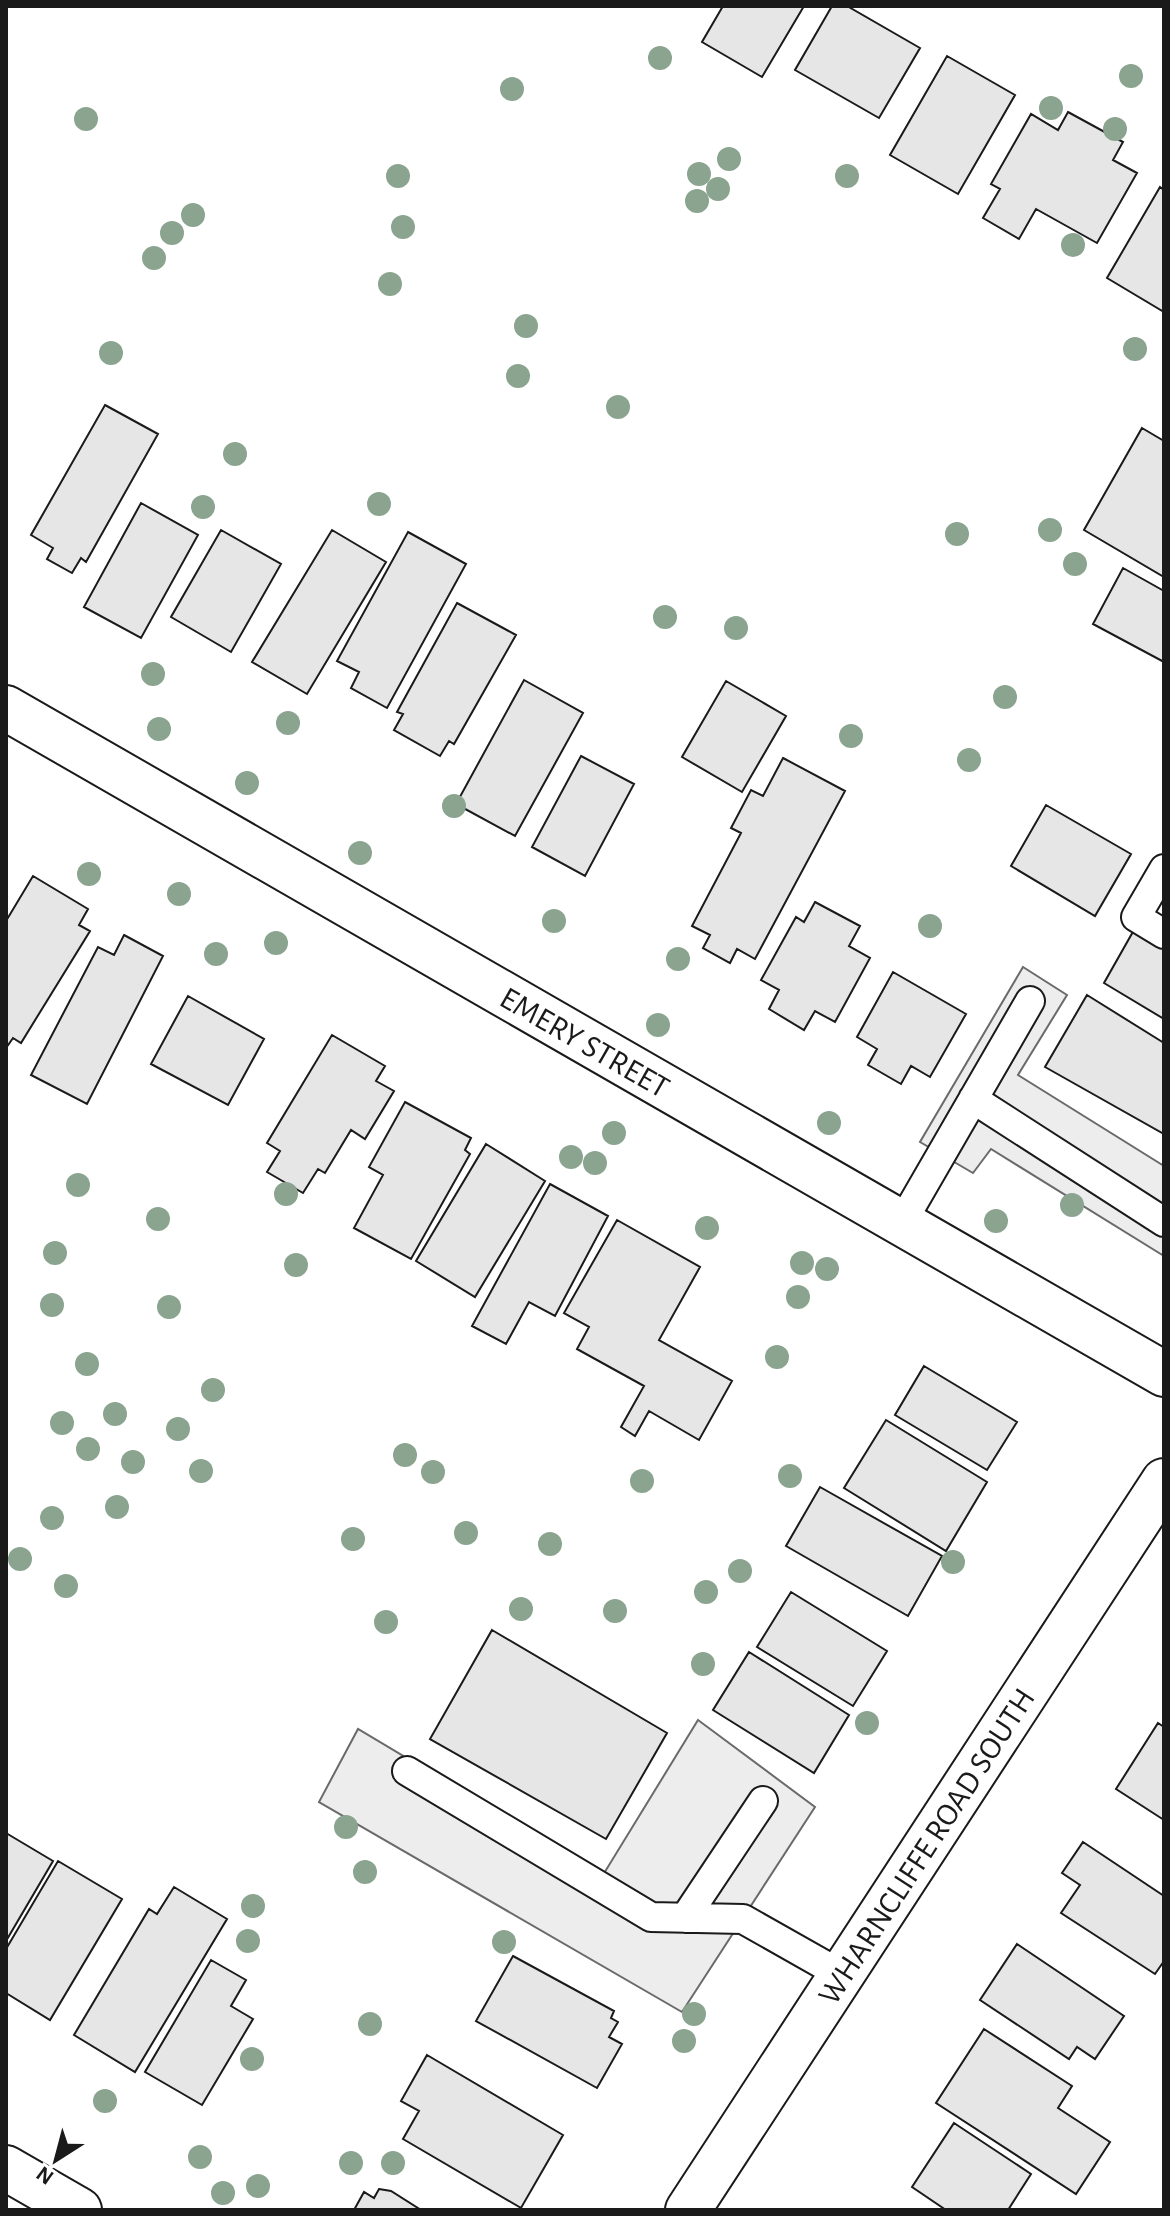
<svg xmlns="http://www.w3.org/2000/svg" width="1170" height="2216" font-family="'Alegreya Sans',sans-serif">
<rect width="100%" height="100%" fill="#fff"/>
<path fill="#ededed" stroke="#6a6a6a" stroke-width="2" d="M1023,967L1067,995L1018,1075L1164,1166V1256L991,1149L973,1173L920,1142Z
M698,1720L815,1807L682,2012L319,1802L358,1729L603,1875Z"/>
<path fill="#e6e6e6" stroke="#1a1a1a" stroke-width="2" d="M723,6H804L762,77L702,42Z
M832,6H847L920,48L879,118L795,70Z
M947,56L1015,95L958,194L890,155Z
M1068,112L1123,142L1113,160L1137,173L1097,243L1036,209L1019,239L983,218L1000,189L991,184L1031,114L1058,130Z
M1160,187L1164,190V312L1107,278Z
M105,405L158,434L86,562L81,558L72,573L47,559L53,548L31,535Z
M1142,428L1164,441V577L1084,530Z
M141,503L198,535L141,638L84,607Z
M221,530L281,564L231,652L171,617Z
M332,530L386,562L307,694L252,662Z
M408,532L466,564L387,708L351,688L359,672L337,661Z
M1123,568L1164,591V662L1093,624Z
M457,603L516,635L454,744L449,741L440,756L394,730L403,714L397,712Z
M524,680L583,713L515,836L456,804Z
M726,681L786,716L742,792L682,757Z
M581,756L634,784L585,876L532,847Z
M783,758L845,791L755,959L737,949L730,963L703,948L710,935L692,926L741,833L731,828L751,790L763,796Z
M1046,805L1131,854L1095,916L1011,866Z
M33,876L88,909L79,925L90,931L21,1043L13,1038L6,1048V921Z
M815,902L860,926L849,946L870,958L835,1022L815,1011L804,1030L769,1009L779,990L761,980L796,917L804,922Z
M1134,930L1164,948V1019L1104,983Z
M124,935L163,956L87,1104L31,1075L98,947L114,955Z
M893,972L966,1014L930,1077L911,1066L901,1084L868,1065L877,1049L857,1037Z
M1087,995L1164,1043V1134L1045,1067Z
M188,996L264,1039L228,1105L151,1064Z
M332,1035L385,1066L376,1081L394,1091L365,1139L351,1130L325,1173L318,1169L303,1193L267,1172L280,1151L267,1143Z
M405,1102L471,1138L465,1150L470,1154L411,1259L354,1228L383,1175L369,1167Z
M486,1144L545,1181L475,1297L416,1261Z
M550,1184L608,1216L555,1316L529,1302L506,1344L472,1326Z
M617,1220L700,1267L659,1340L732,1381L699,1440L649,1411L635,1436L621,1427L644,1386L577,1349L589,1327L564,1313Z
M924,1366L1017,1422L987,1470L895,1415Z
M886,1420L987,1482L946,1551L844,1488Z
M820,1487L942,1556L908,1616L786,1546Z
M791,1592L887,1651L853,1706L757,1647Z
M492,1630L667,1733L606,1839L430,1739Z
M749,1652L849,1715L814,1773L713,1710Z
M1158,1723L1164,1727V1820L1116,1789Z
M6,1833L53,1861L6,1941Z
M1083,1842L1164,1896V1961L1155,1974L1061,1913L1080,1885L1062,1873Z
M58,1861L122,1899L50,2020L6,1993V1949Z
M174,1887L227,1919L135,2072L74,2035L149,1909L157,1914Z
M1017,1944L1124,2016L1095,2059L1077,2047L1069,2059L980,2000Z
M513,1956L614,2011L611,2018L618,2022L609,2037L622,2044L597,2088L476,2021Z
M211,1960L246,1980L231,2006L253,2019L202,2105L145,2072Z
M984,2029L1072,2086L1058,2108L1110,2142L1076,2194L936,2103Z
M427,2055L563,2135L521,2208L403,2139L419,2111L401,2101Z
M954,2123L1031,2174L1008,2210H946L912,2187Z
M379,2189L391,2191L421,2210H354L364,2192L374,2198Z"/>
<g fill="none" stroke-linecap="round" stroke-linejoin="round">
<g stroke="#1a1a1a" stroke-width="32">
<path id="service" d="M1164,869L1136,917L1164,934
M973,1099L1164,1222
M901,1224L1030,1001
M407,1771L651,1917L743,1919L842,1975
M685,1918L763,1801"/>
</g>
<g stroke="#1a1a1a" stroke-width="48">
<path id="minor" d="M6,2168L79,2210"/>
</g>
<g stroke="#1a1a1a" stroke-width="48">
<path id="tertiary" d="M6,708L1164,1374"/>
</g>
<g stroke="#1a1a1a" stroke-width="48">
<path id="secondary" d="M688,2210L1164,1481"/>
</g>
<use href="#service" stroke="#fff" stroke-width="28"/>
<use href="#minor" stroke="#fff" stroke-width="44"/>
<use href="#tertiary" stroke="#fff" stroke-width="44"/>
<use href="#secondary" stroke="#fff" stroke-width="44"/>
</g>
<g fill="#8aa48f">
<circle cx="660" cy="58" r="12"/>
<circle cx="1131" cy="76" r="12"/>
<circle cx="512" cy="89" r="12"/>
<circle cx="1051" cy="108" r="12"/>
<circle cx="86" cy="119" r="12"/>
<circle cx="1115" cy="129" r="12"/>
<circle cx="729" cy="159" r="12"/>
<circle cx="699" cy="174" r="12"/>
<circle cx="398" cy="176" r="12"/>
<circle cx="847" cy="176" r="12"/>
<circle cx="718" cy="189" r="12"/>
<circle cx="697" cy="201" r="12"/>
<circle cx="193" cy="215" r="12"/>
<circle cx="403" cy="227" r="12"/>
<circle cx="172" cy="233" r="12"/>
<circle cx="1073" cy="245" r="12"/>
<circle cx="154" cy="258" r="12"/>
<circle cx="390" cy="284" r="12"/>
<circle cx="526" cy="326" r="12"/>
<circle cx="1135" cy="349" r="12"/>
<circle cx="111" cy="353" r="12"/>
<circle cx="518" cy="376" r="12"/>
<circle cx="618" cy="407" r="12"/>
<circle cx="235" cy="454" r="12"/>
<circle cx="379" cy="504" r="12"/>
<circle cx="203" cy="507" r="12"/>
<circle cx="1050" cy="530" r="12"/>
<circle cx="957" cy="534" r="12"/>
<circle cx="1075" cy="564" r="12"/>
<circle cx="665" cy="617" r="12"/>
<circle cx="736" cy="628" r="12"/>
<circle cx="153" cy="674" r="12"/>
<circle cx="1005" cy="697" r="12"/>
<circle cx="288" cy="723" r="12"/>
<circle cx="159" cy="729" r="12"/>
<circle cx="851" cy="736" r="12"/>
<circle cx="969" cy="760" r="12"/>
<circle cx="247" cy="783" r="12"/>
<circle cx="454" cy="806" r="12"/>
<circle cx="360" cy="853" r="12"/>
<circle cx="89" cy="874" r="12"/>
<circle cx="179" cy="894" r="12"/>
<circle cx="554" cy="921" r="12"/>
<circle cx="930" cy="926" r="12"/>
<circle cx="276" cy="943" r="12"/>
<circle cx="216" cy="954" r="12"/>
<circle cx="678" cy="959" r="12"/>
<circle cx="658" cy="1025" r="12"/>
<circle cx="829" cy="1123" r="12"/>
<circle cx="614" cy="1133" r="12"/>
<circle cx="571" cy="1157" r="12"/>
<circle cx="595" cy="1163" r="12"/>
<circle cx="78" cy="1185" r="12"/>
<circle cx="286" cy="1194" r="12"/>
<circle cx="1072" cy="1205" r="12"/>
<circle cx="158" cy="1219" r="12"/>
<circle cx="996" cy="1221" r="12"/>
<circle cx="707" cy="1228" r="12"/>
<circle cx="55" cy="1253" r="12"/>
<circle cx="802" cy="1263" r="12"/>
<circle cx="296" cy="1265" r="12"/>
<circle cx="827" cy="1269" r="12"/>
<circle cx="798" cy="1297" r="12"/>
<circle cx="52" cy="1305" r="12"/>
<circle cx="169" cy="1307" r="12"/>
<circle cx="777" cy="1357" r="12"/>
<circle cx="87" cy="1364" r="12"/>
<circle cx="213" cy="1390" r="12"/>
<circle cx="115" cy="1414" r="12"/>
<circle cx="62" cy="1423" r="12"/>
<circle cx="178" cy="1429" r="12"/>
<circle cx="88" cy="1449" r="12"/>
<circle cx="405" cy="1455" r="12"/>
<circle cx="133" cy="1462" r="12"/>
<circle cx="201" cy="1471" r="12"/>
<circle cx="433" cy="1472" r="12"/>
<circle cx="790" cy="1476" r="12"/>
<circle cx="642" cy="1481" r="12"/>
<circle cx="117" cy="1507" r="12"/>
<circle cx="52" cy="1518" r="12"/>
<circle cx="466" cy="1533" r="12"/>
<circle cx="353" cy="1539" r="12"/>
<circle cx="550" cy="1544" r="12"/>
<circle cx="20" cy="1559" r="12"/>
<circle cx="953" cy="1562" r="12"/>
<circle cx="740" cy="1571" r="12"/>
<circle cx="66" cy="1586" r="12"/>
<circle cx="706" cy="1592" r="12"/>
<circle cx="521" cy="1609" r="12"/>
<circle cx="615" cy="1611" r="12"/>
<circle cx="386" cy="1622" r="12"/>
<circle cx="703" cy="1664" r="12"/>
<circle cx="867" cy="1723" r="12"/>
<circle cx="346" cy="1827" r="12"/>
<circle cx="365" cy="1872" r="12"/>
<circle cx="253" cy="1906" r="12"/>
<circle cx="248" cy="1941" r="12"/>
<circle cx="504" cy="1942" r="12"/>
<circle cx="694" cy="2014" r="12"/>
<circle cx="370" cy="2024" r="12"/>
<circle cx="684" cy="2041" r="12"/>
<circle cx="252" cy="2059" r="12"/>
<circle cx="105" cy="2101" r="12"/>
<circle cx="200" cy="2157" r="12"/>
<circle cx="351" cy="2163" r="12"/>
<circle cx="393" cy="2163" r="12"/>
<circle cx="258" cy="2186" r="12"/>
<circle cx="223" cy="2193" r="12"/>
</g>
<g text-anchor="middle" stroke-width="6" stroke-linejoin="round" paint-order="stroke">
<g font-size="32" fill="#1a1a1a" stroke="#fff">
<text transform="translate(585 1042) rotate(30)" y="11">EMERY STREET</text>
<text transform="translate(926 1846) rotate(-57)" y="11">WHARNCLIFFE ROAD SOUTH</text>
</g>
</g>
<rect width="1170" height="2216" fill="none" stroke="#1a1a1a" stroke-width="16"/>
<g transform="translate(56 2160) rotate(216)" stroke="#ffffff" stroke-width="6" paint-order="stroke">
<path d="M0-6L14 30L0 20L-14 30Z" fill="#1a1a1a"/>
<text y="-12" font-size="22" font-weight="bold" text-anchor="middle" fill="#1a1a1a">N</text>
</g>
</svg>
